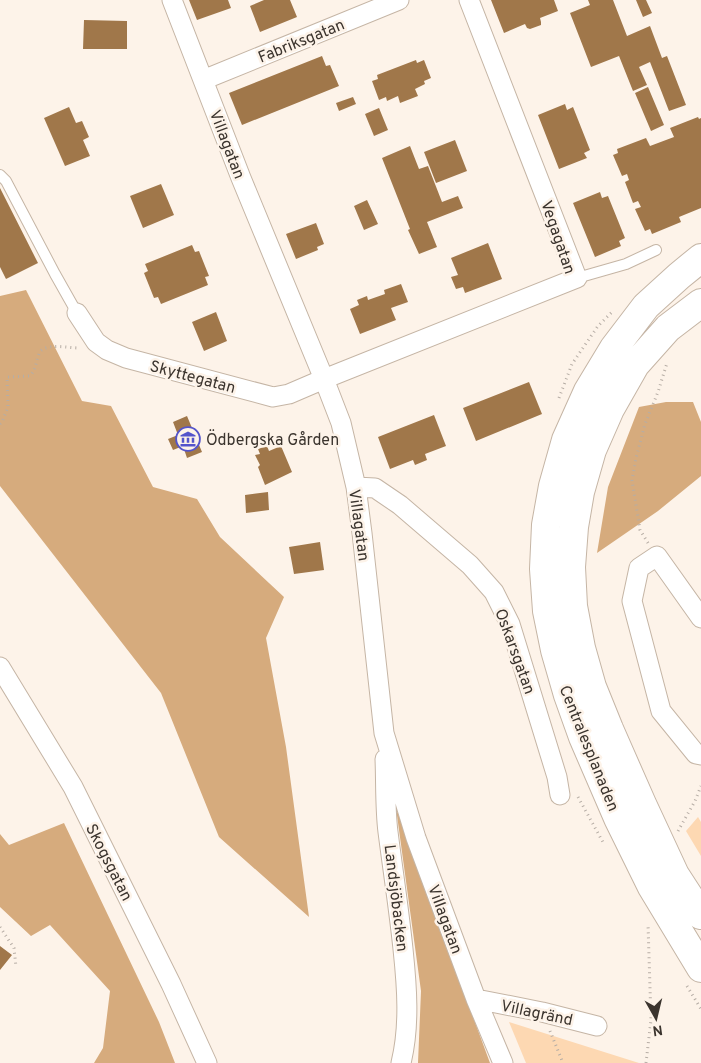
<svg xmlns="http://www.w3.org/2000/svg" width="701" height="1063" font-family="Overpass,sans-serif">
<rect width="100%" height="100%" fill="#fdf3e9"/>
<path fill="#fdd8b2" d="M698,817L701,822V856L686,831Z
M509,1022L639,1063H526Z"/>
<path fill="#d6ab7d" d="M26,290L82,401L111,406L153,487L197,499L220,537L284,597L266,638L286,747L309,917L219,837L161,693L0,486V296Z
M666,402H693L701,422V476L658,511L597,553L608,487L639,407Z
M396,808L490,1063H418L421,991Z
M64,823L159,1022L175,1063H94L103,1048L110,991L50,925L31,936L0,907V834L9,845Z"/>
<path fill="#a0774a" d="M189,0H228L231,8L197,20Z
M264,0H290L297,17L260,32L250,6Z
M491,0H554L558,11L540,18L541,22V25L530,29L527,28L525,24L504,33Z
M588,0H613L627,36L650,26L662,58L667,56L686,105L669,111L650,62L639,67L647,85L633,91L619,56L591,67L570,13L590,5Z
M636,0H646L652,13L643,17Z
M84,20L127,21V49H83Z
M322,56L326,66L330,65L339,86L242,125L229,93Z
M416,60L417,63L424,60L431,78L424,81L425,84L415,89L418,96L400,103L398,96L387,101L386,97L379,100L372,81L378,79L377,75Z
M648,87L664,125L651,131L635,93Z
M353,97L356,104L339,111L336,103Z
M565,104L567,110L573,107L590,150L584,153L587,158L559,169L538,115Z
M69,107L76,123L82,121L89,137L83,140L90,156L65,166L44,118Z
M379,108L388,130L374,136L365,114Z
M698,117L699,119L701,118V208L679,217L681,222L652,234L650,229L645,231L635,209L641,207L638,201L633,203L625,182L629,180L627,174L622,176L613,155L618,153L617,149L646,138L650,146L674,137L670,128Z
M455,140L467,171L436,183L424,152Z
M410,146L419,169L428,166L442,202L458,196L463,208L427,222L437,247L419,254L408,230L410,229L382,158Z
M161,184L174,215L143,228L130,196Z
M0,188L38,263L6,279L0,267Z
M600,192L602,198L608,196L625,238L619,241L621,246L595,257L573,203Z
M367,200L378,224L364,230L354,206Z
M316,223L324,244L317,247L318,250L296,259L286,234Z
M488,243L502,279L465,293L463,287L456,289L451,277L458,275L451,258Z
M192,245L195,252L199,251L209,276L205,277L208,285L161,304L158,297L154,298L144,273L148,271L145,264Z
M401,284L408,302L391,308L396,320L360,334L350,309L359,305L357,300L367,296L368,300L385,294L384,290Z
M216,312L227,341L204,351L192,322Z
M529,382L542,414L476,441L463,408Z
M434,415L446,446L425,454L427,460L415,465L413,460L390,469L378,437Z
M187,416L202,452L187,458L183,446L173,450L168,439L178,435L173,422Z
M267,446L269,451L281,446L292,472L265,485L258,467L260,465L255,455L260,454L258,449Z
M268,492L269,510L246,513L245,495Z
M320,542L324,570L294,574L289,547Z
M0,946L12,955L0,970Z"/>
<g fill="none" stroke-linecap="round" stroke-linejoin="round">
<g stroke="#c5b5a5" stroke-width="12">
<path id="lane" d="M0,175L6,181L55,274L77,313
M577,278L626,264L656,250"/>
</g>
<g stroke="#c5b5a5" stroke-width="21">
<path id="street" d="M172,0L241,178L324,379L341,423L356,487L362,533L384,733L416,838L476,999L503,1063
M203,80L399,0
M77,313L96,342L107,350L126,358L273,397L289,394L324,379L577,278L469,0
M356,487L375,488L400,505L470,565L494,592L510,624L557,777L560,795
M701,618L657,556L639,568L632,601L661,711L696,754L701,755
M0,667L73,787L171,984L207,1063
M385,759C386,783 385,808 388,832C393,871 399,910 403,949C407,987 410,1026 401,1063
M476,999L542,1012L597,1026"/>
</g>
<g stroke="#c5b5a5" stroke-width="30">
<path id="highway" d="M701,258L679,276L646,306L614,348L588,391L566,440L553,486L546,525L544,569L547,611L555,650L568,695L583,737L618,818L652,887L701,968
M701,303L668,328L635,365L610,409L592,450L580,492L574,527L571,567L573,606L581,648L592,687L609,729L642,804L675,875L701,915"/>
</g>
<path stroke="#b6ada5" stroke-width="3" stroke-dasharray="1 4" stroke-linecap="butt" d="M559,398L572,364L598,326L613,311
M0,424L2,422L8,407L7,377L30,376C37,367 35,364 39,354C43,342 68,348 79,348
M648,543L640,530L632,480L636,458L645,424L658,392L667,363
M578,797L604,844
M678,831L695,801L701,786
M0,927L14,948L16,967
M687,986L701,1009
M550,1031L563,1063
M646,1063L651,1020L648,924"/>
<use href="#lane" stroke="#fff" stroke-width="10"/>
<use href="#street" stroke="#fff" stroke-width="19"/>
<use href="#highway" stroke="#fff" stroke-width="28"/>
</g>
<defs>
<g id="museum-ring" transform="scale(1.25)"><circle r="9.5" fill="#fdf3e9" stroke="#5454cb" stroke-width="1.5"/><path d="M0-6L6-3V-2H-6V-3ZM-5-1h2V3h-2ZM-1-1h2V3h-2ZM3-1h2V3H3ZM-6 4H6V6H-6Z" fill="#5454cb"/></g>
</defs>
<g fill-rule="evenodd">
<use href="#museum-ring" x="188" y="439"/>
</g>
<g text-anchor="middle" stroke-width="5" stroke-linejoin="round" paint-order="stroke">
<g font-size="16" fill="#3b342e" stroke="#fdf3e9">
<text transform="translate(301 40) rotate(-22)" y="6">Fabriksgatan</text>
<text transform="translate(228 144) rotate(69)" y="6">Villagatan</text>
<text transform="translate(559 237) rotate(71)" y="6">Vegagatan</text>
<text transform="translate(193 376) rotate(15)" y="6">Skyttegatan</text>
<text transform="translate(360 525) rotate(82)" y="6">Villagatan</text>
<text transform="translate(516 651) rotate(70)" y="6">Oskarsgatan</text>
<text transform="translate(590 748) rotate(68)" y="6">Centralesplanaden</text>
<text transform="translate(110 862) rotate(63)" y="6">Skogsgatan</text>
<text transform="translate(397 898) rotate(83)" y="6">Landsjöbacken</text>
<text transform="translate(446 919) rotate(70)" y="6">Villagatan</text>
<text transform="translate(537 1012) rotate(12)" y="6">Villagränd</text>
</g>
<g font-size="16" fill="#3b342e" stroke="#fdf3e9" text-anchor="start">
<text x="206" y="445">Ödbergska Gården</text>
</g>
</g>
<g transform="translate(656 1018) rotate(172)" stroke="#fdf3e9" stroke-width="4" paint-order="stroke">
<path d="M0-4L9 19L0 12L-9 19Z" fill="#3b342e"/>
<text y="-8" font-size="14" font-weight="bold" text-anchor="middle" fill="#3b342e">N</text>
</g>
</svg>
